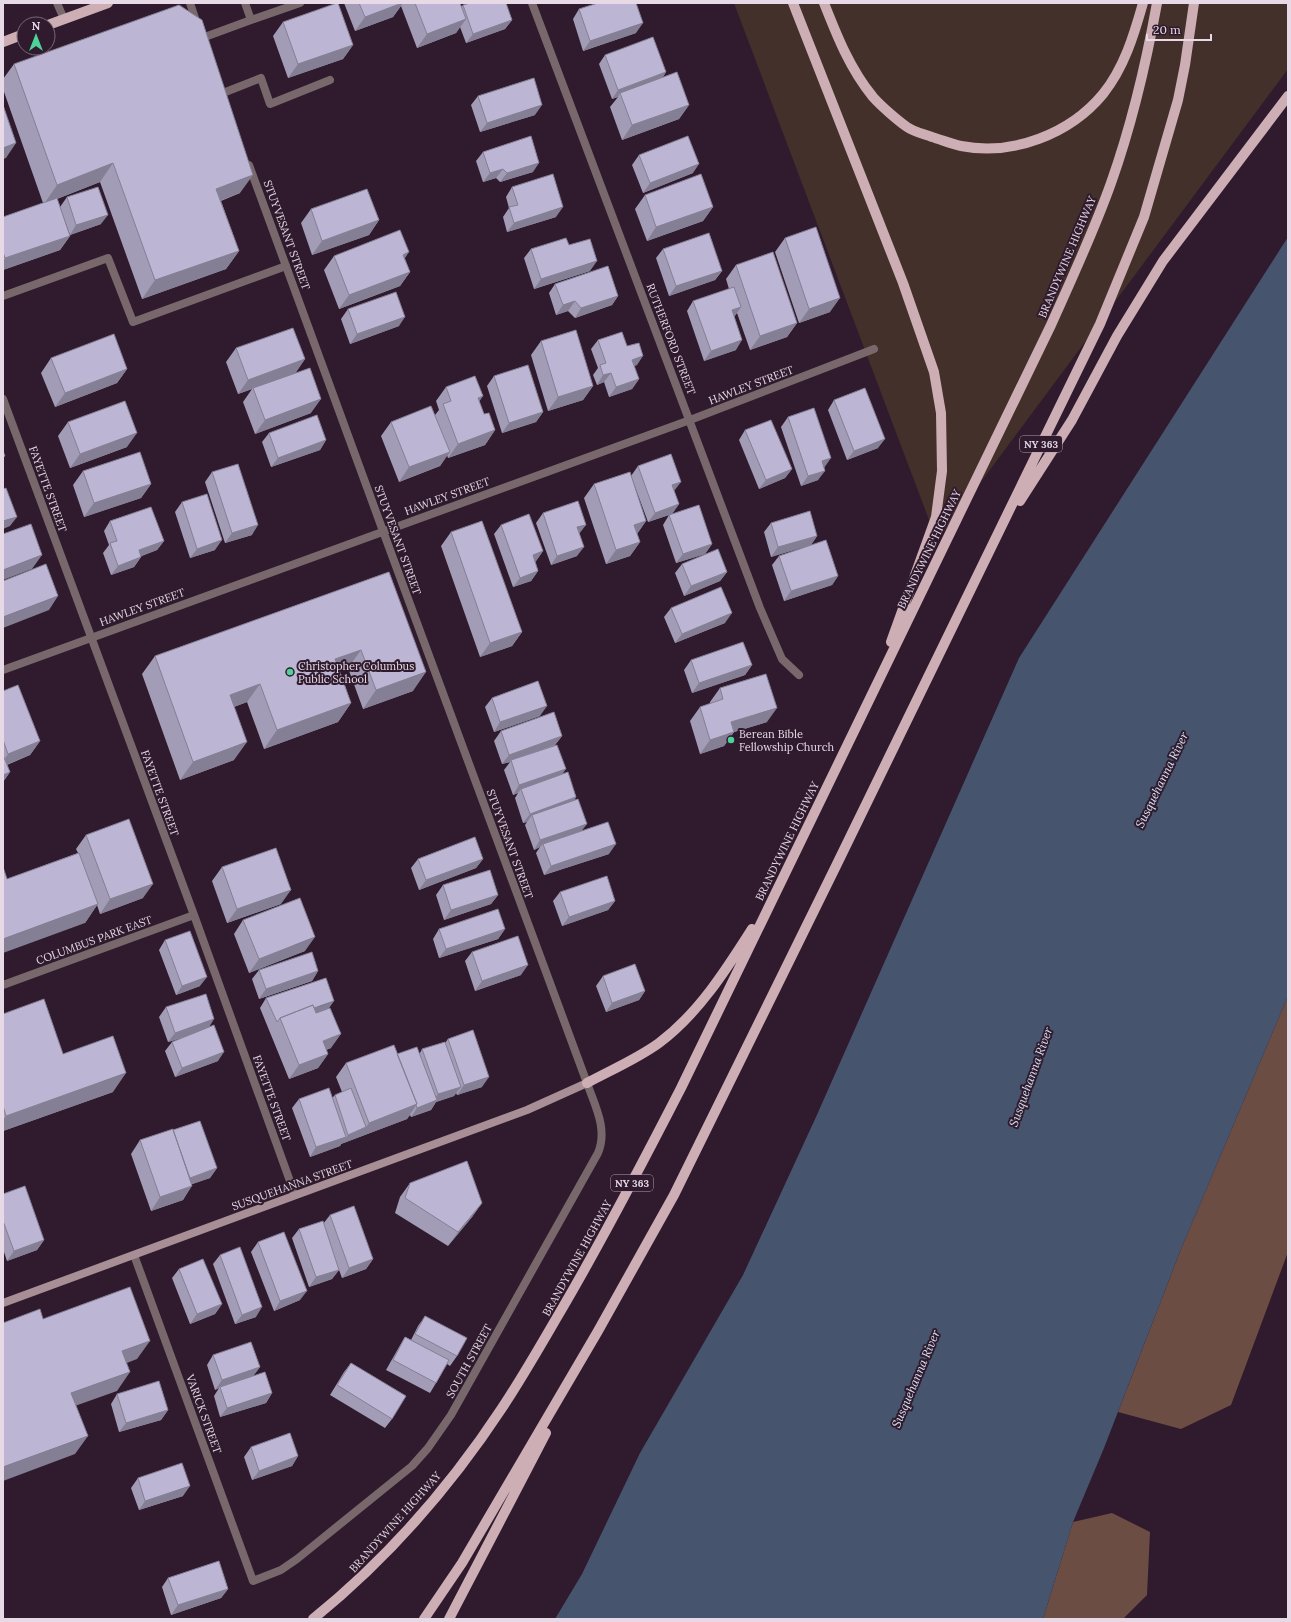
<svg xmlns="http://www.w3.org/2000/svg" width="1291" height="1622" font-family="Lora,serif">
<rect width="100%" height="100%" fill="#2f1b2d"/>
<path fill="#44302a" d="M734,3H1288V69L937,541Z"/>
<path fill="#6c4d44" d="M1288,996V1252L1231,1405L1181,1429L1118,1412L1181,1249Z
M1112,1513L1150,1532L1147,1595L1123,1619H1043L1073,1522Z"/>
<path fill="#46546d" d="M1288,237V996L1181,1249L1104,1448L1073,1522L1043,1619H555L582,1574L640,1453L743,1275L816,1117L1019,658Z"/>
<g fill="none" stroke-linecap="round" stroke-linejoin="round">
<path stroke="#78686c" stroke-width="8" d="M57,3L64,19
M251,20L300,3
M202,38L251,20L245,3
M223,93L261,78L270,104L330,80
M3,296L108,258L133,322L286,266"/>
<path stroke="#78686c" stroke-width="8" d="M190,3L197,24
M532,3L760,608L782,659L799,675
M3,399L194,915L295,1195
M3,670L690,420L874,349
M3,985L194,915
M134,1255L253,1581L281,1570L297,1559L412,1466L428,1448L451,1415L598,1153C608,1129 595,1106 587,1083L383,531L249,165"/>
<path stroke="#a88f95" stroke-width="8" d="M3,1303L527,1110L587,1083"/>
<path stroke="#ceaeb5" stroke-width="10" d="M793,3L903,283L934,372L941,413L942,471L936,517L891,642
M824,3C837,36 850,69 873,97C881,106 897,120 907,127C914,132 924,134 932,137C942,140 951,144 961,146C1013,156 1070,134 1103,94C1124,68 1134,35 1143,3
M48,25L108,3
M3,42L24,34
M1020,501L1072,420L1117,336L1163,261L1288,96
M587,1083C611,1070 637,1059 659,1043C698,1014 726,970 752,929
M313,1619C387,1559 450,1487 502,1408C524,1375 543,1341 563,1307C605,1235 643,1162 681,1088L1051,325C1072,278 1094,231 1111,183C1132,124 1146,64 1157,3
M424,1619L462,1563L598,1331L674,1195L836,866L1100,324L1144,217L1178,100L1185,65L1194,3
M449,1619L546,1433"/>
</g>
<path fill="#a29cb6" d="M344,3H460L461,7L463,5L512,20L505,29L466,43L460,27L456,33L417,48L401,6L393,17L355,31Z
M579,9L636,33L583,51L573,19Z
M283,22L353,45L343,59L288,78L273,36Z
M605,55L666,72L662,78L689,105L679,119L622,140L610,107L618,97L612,99L599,64Z
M14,64L240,193L221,201L239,251L226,269L142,299L100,182L57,199L70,236L60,250L3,270V217L43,203L3,89V79Z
M478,96L535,115L480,132L471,105Z
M483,152L533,172L500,182L496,178L483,182L476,161Z
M639,155L693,173L643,193L632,165Z
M512,187L556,217L507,232L503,217L509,208L506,197Z
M645,195L713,207L703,221L647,241L635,209Z
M67,197L101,224L70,235L60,207Z
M311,209L379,220L369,235L312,255L301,223Z
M785,238L830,312L799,323L775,252Z
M569,245L590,271L534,289L524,258L531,249Z
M663,249L722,271L715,280L669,296L656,258Z
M334,256L405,259L410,272L400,286L339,309L324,270Z
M736,265L797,323L787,337L750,350L737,313L734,317L736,350L704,361L687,311L693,301L729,289L726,279Z
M555,284L618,296L612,305L575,318L568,311L556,315L549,293Z
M348,309L399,326L350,344L341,319Z
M598,340L627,346L637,365L634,366L639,379L632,389L609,397L604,382L597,385L593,375L598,368L591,349Z
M541,341L593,386L583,400L548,411L531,355Z
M236,348L305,359L295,373L311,413L255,434L243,402L252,389L238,394L226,362Z
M51,358L127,369L117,383L55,407L41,373Z
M494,376L543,412L536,422L502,433L487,386Z
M446,387L483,396L479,401L484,414L495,430L485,445L448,458L447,455L440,466L399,482L381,436L391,422L435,415L439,410L436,401Z
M834,400L878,448L847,460L828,410Z
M788,417L824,468L818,480L801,486L781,427Z
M68,422L127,447L70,468L58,436Z
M745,430L792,469L785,478L759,489L739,440Z
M269,433L326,440L320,450L271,467L262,442Z
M638,466L674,491L679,504L672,514L648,522L631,476Z
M83,471L151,484L141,498L84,517L73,485Z
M212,472L252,535L225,543L205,482Z
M594,484L646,521L637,534L640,542L630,556L606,564L584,498Z
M182,502L215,550L190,558L175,512Z
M543,513L580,534L577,556L551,565L536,523Z
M669,515L712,544L705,554L676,563L663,525Z
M110,521L164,541L157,550L141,556V557L134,567L111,575L103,553L109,545L104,531Z
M771,523L817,536L811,545L838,576L832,585L784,601L772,565L779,556L810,545L771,557L764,532Z
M501,525L543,551L536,561L535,562L538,571L531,581L513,587L494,534Z
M451,532L522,632L512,646L480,657L441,546Z
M682,564L727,572L720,581L684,596L675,573Z
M389,572L413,691L363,709L348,668L340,671L351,703L338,722L264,749L247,702L234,707V760L180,780L142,674L155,656Z
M671,608L725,623L675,643L664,617Z
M691,660L752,665L745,675L692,693L684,670Z
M720,688L767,722L734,732L724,746L700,754L690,721L700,707L710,704V702Z
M3,691L40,741L30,755L7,765L10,772L3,782Z
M492,698L540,716L494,732L485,707Z
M501,731L562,736L555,745L562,774L576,797L574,801L582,831L609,854L544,875L536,853L540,847L534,850L525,825L527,822L523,823L515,798L518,793L513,795L504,770L510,762L502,764L494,741Z
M86,835L143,898L100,914L97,905L85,923L7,879L78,853L76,849Z
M418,859H483L476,868L419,890L411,868Z
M222,867L281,904L227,923L212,881Z
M443,885L498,895L491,904L444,920L436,895Z
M560,892L615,901L608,910L562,926L553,901Z
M243,920L305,951L249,973L234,934Z
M439,929H505L498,939L439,958L433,939Z
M165,940L200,986L176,995L159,950Z
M472,952L521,975L475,991L465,961Z
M259,970L318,971L312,981L259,999L252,979Z
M603,976L645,991L639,1000L606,1012L596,986Z
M266,998L328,1008L331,1048L326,1050L328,1054L318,1068L289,1079L260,1008Z
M166,1007L209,1027L218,1061L175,1077L165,1051L172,1042L182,1038L168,1042L159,1017Z
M3,1014L63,1054L113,1092L3,1131Z
M448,1039L482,1087L457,1095L456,1093L454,1096L436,1102L431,1110L411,1117L410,1115L407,1119L341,1144L340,1146L310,1157L292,1108L299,1099L332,1098L335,1095L342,1092L336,1077L346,1063L397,1054L420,1053L422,1049L445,1043Z
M173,1131L217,1168L210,1178L192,1184L183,1200L151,1211L131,1154L140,1140Z
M410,1183L482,1203L472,1217L448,1246L395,1213L400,1197Z
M3,1194L44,1240L37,1250L7,1261L3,1249Z
M330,1215L373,1259L366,1269L342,1278L336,1262L339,1270L332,1279L309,1287L292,1238L299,1229L323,1224Z
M258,1242L300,1300L274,1311L251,1252Z
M220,1255L256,1317L235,1324L213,1264Z
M179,1269L222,1304L215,1314L190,1324L172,1278Z
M425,1316L457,1356L450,1366L447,1364L436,1383L430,1393L386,1370L399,1347L405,1337L411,1340L418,1326Z
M213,1355L260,1367L253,1376L272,1393L266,1403L220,1417L214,1396L219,1388L215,1390L207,1365Z
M351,1363L392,1419L385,1428L330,1395L344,1372Z
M117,1394L168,1410L161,1420L119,1432L111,1404Z
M251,1447L298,1456L292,1466L252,1480L244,1457Z
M138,1478L183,1496L139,1510L131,1488Z
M168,1578L228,1589L221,1598L171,1615L162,1587Z"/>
<path fill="#847f94" d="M403,3L393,17L355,31L365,17Z
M466,19L456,33L417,48L427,34Z
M512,20L505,29L466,43L473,34Z
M643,23L636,33L583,51L590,41Z
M353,45L343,59L288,78L298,64Z
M666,72L660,82L620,93L618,97L612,99L618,90Z
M542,105L535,115L480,132L487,123Z
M689,105L679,119L622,140L632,125Z
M16,143L6,158L3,159V148Z
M113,163L100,182L44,204L57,185Z
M539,163L533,172L500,182L507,173Z
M699,164L693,173L643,193L650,183Z
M503,169L496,178L483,182L490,173Z
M253,175L240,193L203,207L216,189Z
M563,207L556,217L507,232L514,223Z
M713,207L703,221L647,241L656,227Z
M108,215L101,224L70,235L76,225Z
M379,220L369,235L312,255L322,241Z
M70,236L60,250L3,270V262L5,258Z
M239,251L226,269L142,299L155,280Z
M409,252L399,267L403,255Z
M597,261L590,271L534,289L541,279Z
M722,271L715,280L669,296L676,286Z
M410,272L400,286L339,309L349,295Z
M618,296L612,305L575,318L581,308Z
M840,298L830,312L799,323L809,309Z
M575,301L568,311L556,315L563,305Z
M741,307L734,317L732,310Z
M405,317L399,326L350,344L357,334Z
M797,323L787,337L750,350L760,336Z
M742,340L736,350L704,361L711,351Z
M643,356L637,365L625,369L632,360Z
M305,359L295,374L253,388L252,389L238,394L248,380Z
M127,369L117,383L55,407L65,393Z
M611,373L604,382L597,385L603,375Z
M639,379L632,389L609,397L616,387Z
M593,386L583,400L548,411L558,397Z
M483,396L473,410L478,398Z
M321,399L311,413L255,434L265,420Z
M543,412L536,422L502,433L509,423Z
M495,430L485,445L448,458L458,444Z
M137,433L127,447L70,468L80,454Z
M885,439L878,448L847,460L854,451Z
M326,440L320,450L271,467L278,458Z
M450,452L440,466L399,482L409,467Z
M831,458L824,468L822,461Z
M792,469L785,478L759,489L766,480Z
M825,471L818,480L801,486L808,476Z
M681,482L674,491L672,485Z
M151,484L141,498L84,517L94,503Z
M679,504L672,514L648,522L655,513Z
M17,517L10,526L3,529V521Z
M646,521L636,535L634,525Z
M258,525L252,535L225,543L232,533Z
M586,525L579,534L577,527Z
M817,536L811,545L771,557L778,547Z
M222,540L215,550L190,558L197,549Z
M164,541L157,550L132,560L139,550Z
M640,542L630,556L606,564L616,550Z
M712,544L705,554L676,563L683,554Z
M584,547L577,556L551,565L557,556Z
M543,551L536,561L526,565L533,555Z
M42,555L32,569L3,580V570Z
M141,557L134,567L111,575L118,566Z
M538,571L531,581L513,587L520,578Z
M727,572L720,581L684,596L691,586Z
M838,576L832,585L784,601L791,591Z
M58,596L49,610L3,628V617Z
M732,613L725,623L675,643L682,634Z
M522,632L512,646L480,657L490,643Z
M361,650L348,668L322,677L335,659Z
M752,665L745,675L692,693L699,683Z
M426,672L413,691L363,709L376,690Z
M260,684L247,702L217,713L230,695Z
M351,703L338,722L264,749L277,730Z
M547,706L540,716L494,732L500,722Z
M777,708L767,722L721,736L731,722Z
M734,732L724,746L700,754L710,740Z
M562,736L555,745L511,760L510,762L502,764L509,755Z
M40,741L30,755L3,766V762L8,754Z
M247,742L234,760L180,780L193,762Z
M566,769L559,779L521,789L518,793L513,795L519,785Z
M10,772L3,782V775Z
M576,797L570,807L532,815L527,822L523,823L530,814Z
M587,824L580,833L543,844L540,847L534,850L540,840Z
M616,844L609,854L544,875L551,866Z
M483,859L476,868L419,890L426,880Z
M153,884L143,898L100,914L110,899Z
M291,890L281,904L227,923L237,909Z
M498,895L491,904L444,920L451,910Z
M615,901L608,910L562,926L569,917Z
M98,904L85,923L3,953V939Z
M505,929L498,939L439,958L446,949Z
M315,937L305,951L249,973L259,959Z
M528,965L521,975L475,991L482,981Z
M318,971L312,981L259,999L266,989Z
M207,977L200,986L176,995L182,986Z
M645,991L639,1000L606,1012L612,1003Z
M334,1001L327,1011L281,1021Z
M214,1019L208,1029L168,1042L175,1033Z
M341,1034L331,1048L313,1055L323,1041Z
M224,1052L218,1061L175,1077L182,1068Z
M328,1054L318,1068L289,1079L299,1065Z
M126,1073L113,1092L3,1131V1120L6,1116Z
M489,1077L482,1087L457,1095L464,1085Z
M461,1087L454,1096L436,1102L431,1110L411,1117L417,1108L432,1102L438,1094Z
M417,1104L407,1119L341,1144L348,1135L366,1127L369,1123Z
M346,1137L340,1146L310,1157L316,1147Z
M217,1168L210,1178L184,1187L190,1178Z
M192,1186L183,1200L151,1211L160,1197Z
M482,1203L472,1217L448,1246L458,1232Z
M44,1240L37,1250L7,1261L14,1251Z
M373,1259L366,1269L342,1278L349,1268Z
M339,1270L332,1279L309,1287L316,1277Z
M307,1291L300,1300L274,1311L280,1301Z
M222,1304L215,1314L190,1324L197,1314Z
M262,1307L256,1317L235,1324L242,1315Z
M150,1341L137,1359L109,1370L122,1351Z
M260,1367L253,1376L220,1387L219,1388L215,1390L222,1380Z
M130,1372L117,1391L58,1412L71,1393Z
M272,1393L266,1403L220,1417L227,1408Z
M168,1410L161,1420L119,1432L126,1423Z
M88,1436L75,1454L3,1481V1467Z
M298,1456L292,1466L252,1480L259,1471Z
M190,1486L183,1496L139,1510L145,1501Z
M228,1589L221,1598L171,1615L178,1605Z"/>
<path fill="#bcb5d4" stroke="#847f94" d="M337,3H338L353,45L298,64L283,22Z
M359,3H402L365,17Z
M415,3H460L466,19L427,34Z
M470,3H506L512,20L473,34L463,5Z
M598,3H636L643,23L590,41L579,9Z
M179,5L202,20L253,175L216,189L239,251L155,280L113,163L57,185L14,64Z
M653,37L666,72L618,90L605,55Z
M677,72L689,105L632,125L620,93Z
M534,78L542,105L487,123L478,96Z
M3,105L16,143L3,148Z
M531,136L539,163L507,173L503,169L490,173L483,152Z
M688,136L699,164L650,183L639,155Z
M553,174L563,207L514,223L509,207L518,205L512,187Z
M701,174L713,207L656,227L645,195Z
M98,187L108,215L76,225L67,197Z
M367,189L379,220L322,241L311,209Z
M57,198L70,236L5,258L3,252V217Z
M816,227L840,298L809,309L785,238Z
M400,230L409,252L403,255L410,272L349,295L334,256Z
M709,233L722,271L676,286L663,249Z
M566,238L569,245L590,239L597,261L541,279L531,249Z
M773,252L797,323L760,336L736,265Z
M608,266L618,296L581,308L575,301L563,305L555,284Z
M734,287L741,307L732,310L742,340L711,351L693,301Z
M396,292L405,317L357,334L348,309Z
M293,328L305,359L248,380L236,348Z
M576,330L593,386L558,397L541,341Z
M622,332L627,346L639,343L643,356L632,360L639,379L616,387L611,373L603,375L600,365L606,363L598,340Z
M114,334L127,369L65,393L51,358Z
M528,365L543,412L509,423L494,376Z
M310,368L321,399L265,420L253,388Z
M475,376L483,396L478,398L484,414L489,413L495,430L458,444L443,404L451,401L446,387Z
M865,388L885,439L854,451L834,400Z
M125,401L137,433L80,454L68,422Z
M431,406L450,452L409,467L391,422Z
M814,408L831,458L822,461L825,471L808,476L788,417Z
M317,415L326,440L278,458L269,433Z
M771,420L792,469L766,480L745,430Z
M3,451L5,456L3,457Z
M140,452L151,484L94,503L83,471Z
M671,454L681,482L672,485L679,504L655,513L638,466Z
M238,464L258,525L232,533L212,472Z
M630,472L646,521L634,525L640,542L616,550L594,484Z
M6,488L17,517L3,521V489Z
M207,494L222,540L197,549L182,502Z
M578,501L586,525L577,527L584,547L557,556L543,513Z
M699,505L712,544L683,554L669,515Z
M151,507L164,541L139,550L141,557L118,566L110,543L117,541L110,521Z
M810,511L817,536L778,547L771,523Z
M529,514L543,551L533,555L538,571L520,578L501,525Z
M482,521L522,632L490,643L451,532Z
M31,524L42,555L3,570V534Z
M826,540L838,576L791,591L779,556Z
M718,549L727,572L691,586L682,564Z
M46,564L58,596L3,617V581Z
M389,572L426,672L376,690L361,650L335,659L351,703L277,730L260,684L230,695L247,742L193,762L155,656Z
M721,587L732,613L682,634L671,608Z
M743,642L752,665L699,683L691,660Z
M766,674L777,708L731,722L734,732L710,740L700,707L723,699L720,688Z
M538,681L547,706L500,722L492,698Z
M18,685L40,741L8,754L3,740V691Z
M554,712L562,736L509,755L501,731Z
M557,745L566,769L519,785L511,760Z
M3,755L10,772L3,775Z
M568,772L576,797L530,814L521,789Z
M578,799L587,824L540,840L532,815Z
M129,819L153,884L110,899L86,835Z
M608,822L616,844L551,866L543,844Z
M475,837L483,859L426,880L418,859Z
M276,848L291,890L237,909L222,867Z
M79,853L98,904L3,939V867L7,879Z
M490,870L498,895L451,910L443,885Z
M607,876L615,901L569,917L560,892Z
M300,898L315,937L259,959L243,920Z
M498,909L505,929L446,949L439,929Z
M190,931L207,977L182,986L165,940Z
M518,936L528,965L482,981L472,952Z
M312,952L318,971L266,989L259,970Z
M635,964L645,991L612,1003L603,976Z
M326,978L334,1001L314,1008L313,1005L280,1018L277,1022L266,998Z
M206,994L214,1019L175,1033L166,1007Z
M44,999L63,1054L113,1036L126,1073L6,1116L3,1106V1014Z
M313,1005L316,1013L330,1008L341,1034L323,1041L328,1054L299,1065L280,1018Z
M214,1025L224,1052L182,1068L172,1042Z
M473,1030L489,1077L464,1085L448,1039Z
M445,1042L461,1087L438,1094L422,1049Z
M394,1045L417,1104L369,1123L346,1063Z
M417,1047L437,1100L417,1108L416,1105L417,1104L397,1054Z
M329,1088L346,1137L316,1147L299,1099Z
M351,1088L366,1127L348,1135L335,1095Z
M200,1121L217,1168L190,1178L173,1130Z
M173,1129L192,1186L160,1197L140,1140Z
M467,1161L482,1203L458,1232L405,1198L410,1183Z
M25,1186L44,1240L14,1251L3,1221V1194Z
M354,1206L373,1259L349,1268L330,1215Z
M323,1221L339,1270L316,1277L299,1229Z
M284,1232L307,1291L280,1301L258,1242Z
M240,1247L262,1307L242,1315L220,1255Z
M203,1259L222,1304L197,1314L179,1269Z
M130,1287L150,1341L122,1351L130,1372L71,1393L88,1436L3,1467V1323L40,1309L43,1319Z
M425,1316L467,1338L457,1356L415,1334Z
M405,1337L449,1360L436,1383L393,1360Z
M251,1342L260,1367L222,1380L213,1355Z
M351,1363L406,1396L392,1419L337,1385Z
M265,1372L272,1393L227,1408L220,1387Z
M159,1381L168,1410L126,1423L117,1394Z
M290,1433L298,1456L259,1471L251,1447Z
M182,1463L190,1486L145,1501L138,1478Z
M219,1561L228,1589L178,1605L168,1578Z"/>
<g fill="#4dd39a" stroke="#2f1b2d" stroke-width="1.5">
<circle cx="290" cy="672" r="4"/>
<circle cx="731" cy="740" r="4"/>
</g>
<g text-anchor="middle" stroke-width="4" stroke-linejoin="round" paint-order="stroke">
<g fill="#2f1b2d" stroke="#b0a0ae" stroke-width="1">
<rect x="1020" y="436" width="42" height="16" rx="3"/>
<rect x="611" y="1175" width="42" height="16" rx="3"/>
</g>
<g font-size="10" font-weight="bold" fill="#e7d9e6">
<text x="1041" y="448">NY 363</text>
<text x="632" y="1187">NY 363</text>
</g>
<g font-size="11" fill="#e7d9e6" stroke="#2f1b2d">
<text transform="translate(287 235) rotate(70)" y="4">STUYVESANT STREET</text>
<text transform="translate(1067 257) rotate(-67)" y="4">BRANDYWINE HIGHWAY</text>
<text transform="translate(671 339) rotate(69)" y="4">RUTHERFORD STREET</text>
<text transform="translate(751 385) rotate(-21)" y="4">HAWLEY STREET</text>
<text transform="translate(48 489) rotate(70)" y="4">FAYETTE STREET</text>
<text transform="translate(447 496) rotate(-20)" y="4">HAWLEY STREET</text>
<text transform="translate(398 540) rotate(70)" y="4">STUYVESANT STREET</text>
<text transform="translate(929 549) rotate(-64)" y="4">BRANDYWINE HIGHWAY</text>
<text transform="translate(142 607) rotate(-20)" y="4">HAWLEY STREET</text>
<text transform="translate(160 793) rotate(70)" y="4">FAYETTE STREET</text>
<text transform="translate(787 841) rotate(-64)" y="4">BRANDYWINE HIGHWAY</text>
<text transform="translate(510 844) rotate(70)" y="4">STUYVESANT STREET</text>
<text transform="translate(94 940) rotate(-20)" y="4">COLUMBUS PARK EAST</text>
<text transform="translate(272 1098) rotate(70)" y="4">FAYETTE STREET</text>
<text transform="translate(292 1185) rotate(-20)" y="4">SUSQUEHANNA STREET</text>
<text transform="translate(577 1258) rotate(-61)" y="4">BRANDYWINE HIGHWAY</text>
<text transform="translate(469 1361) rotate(-61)" y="4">SOUTH STREET</text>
<text transform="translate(204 1414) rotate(70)" y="4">VARICK STREET</text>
<text transform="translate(395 1522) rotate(-48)" y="4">BRANDYWINE HIGHWAY</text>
</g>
<g font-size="11" fill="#e7d9e6" stroke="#2f1b2d" text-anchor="start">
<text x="298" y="670">Christopher Columbus<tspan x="298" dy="13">Public School</tspan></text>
<text x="739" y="738">Berean Bible<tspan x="739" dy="13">Fellowship Church</tspan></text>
</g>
<g font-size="12" font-style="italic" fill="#d7e2f6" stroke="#2f1b2d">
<text transform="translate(1162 780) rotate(-64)" y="4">Susquehanna River</text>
<text transform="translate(1031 1077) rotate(-70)" y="4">Susquehanna River</text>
<text transform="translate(916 1379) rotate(-67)" y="4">Susquehanna River</text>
</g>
</g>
<rect width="1291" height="1622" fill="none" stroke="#e7d9e6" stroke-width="8"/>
<g transform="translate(36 36)"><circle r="19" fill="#2f1b2d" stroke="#796777"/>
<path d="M0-3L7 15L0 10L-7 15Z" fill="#4dd39a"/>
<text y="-6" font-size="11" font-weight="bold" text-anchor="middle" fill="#e7d9e6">N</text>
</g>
<path d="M1147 34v6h64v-6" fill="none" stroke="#e7d9e6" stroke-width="2"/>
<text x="1153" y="34" font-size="12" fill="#e7d9e6" stroke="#2f1b2d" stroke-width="3" paint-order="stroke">20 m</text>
</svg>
